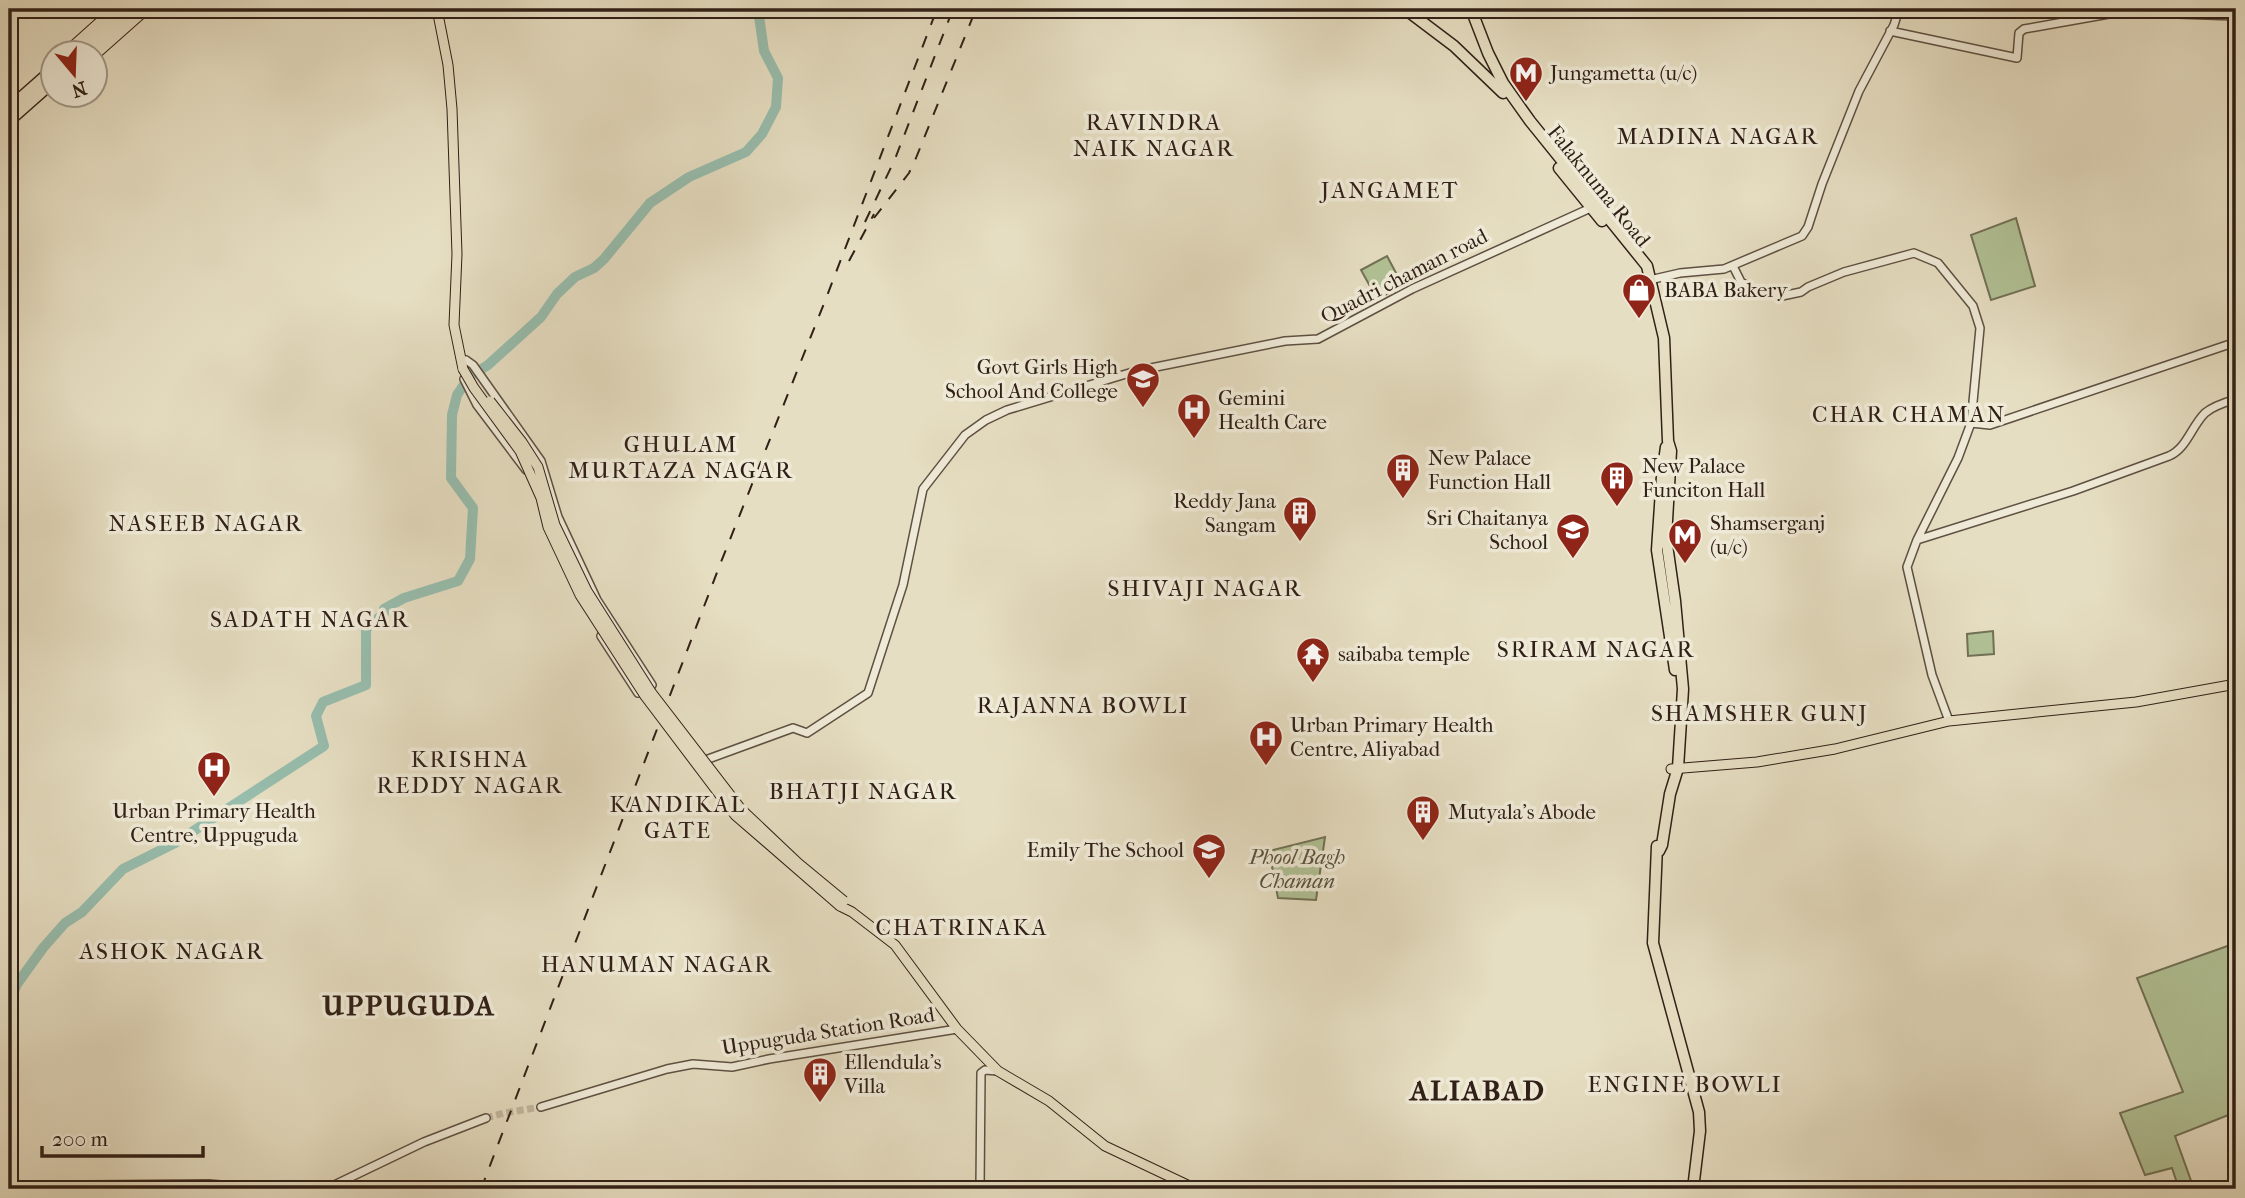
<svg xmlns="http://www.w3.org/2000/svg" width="2245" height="1198" font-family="'IM FELL French Canon',serif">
<rect width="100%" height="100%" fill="#e6dec2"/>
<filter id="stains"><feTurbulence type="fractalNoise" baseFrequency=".00286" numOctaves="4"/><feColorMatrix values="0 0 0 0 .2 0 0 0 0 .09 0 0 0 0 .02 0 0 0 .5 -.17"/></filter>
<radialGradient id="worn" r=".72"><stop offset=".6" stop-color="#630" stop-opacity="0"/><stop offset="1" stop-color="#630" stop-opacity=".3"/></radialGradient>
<path fill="#b1c296" stroke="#717156" stroke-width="2" d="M2016,218L2035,286L1991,300L1971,235Z
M1387,256L1403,286L1377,299L1361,270Z
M1993,631L1994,654L1968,656L1967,634Z
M1325,837L1316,900L1278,898L1269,851Z
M2236,943V1112L2175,1136L2194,1189H2167L2178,1186L2172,1168L2145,1175L2120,1113L2183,1092L2137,978Z"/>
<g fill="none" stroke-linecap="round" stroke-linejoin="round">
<path stroke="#97bdad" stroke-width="10" d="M9,1003L17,984L43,948L65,923L82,912L123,869L175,843L324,746L316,716L323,702L366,685V629L384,613V609L404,598L458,581L470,559L473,508L451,478L452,415L457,395L469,377L488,365L541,317L557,294L575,277L594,268L604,259L650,203L689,177L746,152L762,134L776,107L778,78L764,51L758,9"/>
<path stroke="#c2b8a0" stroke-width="7" stroke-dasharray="7 3.5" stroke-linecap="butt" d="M486,1118L504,1113L541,1107"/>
<g stroke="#5e5042" stroke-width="10">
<path id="minor" d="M1890,31L2017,58L2019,33L2024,29L2120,12L2236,16
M1733,266L1741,282L1758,292L1782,296L1801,292L1808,287L1844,272L1914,253L1938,263L1973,306L1980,328L1971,423L1958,458L1917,540L1907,567L1932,675L1949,721
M1645,281L1680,273L1724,269L1802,236L1808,227L1822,184L1859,91L1894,25L1899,9
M466,360L473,365L541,461L558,517L597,600L652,685L649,689
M464,379L477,405L526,470
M1971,423L1990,425L2236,342
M1917,540L2073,491L2169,456C2187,448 2191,427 2205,413C2213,406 2226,402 2236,399
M601,636L638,693
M700,762L793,728L807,733L868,693L903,585L923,489L965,435L986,420L1007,410L1136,371L1285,341L1318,339L1412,289L1595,206
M541,1107L667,1069L693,1064L732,1067L769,1059L957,1029
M9,1189L88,1185L209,1184L268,1189
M326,1189L424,1142L486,1118
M980,1189L981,1073L985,1070L998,1071"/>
</g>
<g stroke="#312017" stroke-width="11">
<path id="major" d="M437,9L448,65L452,109L457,254L454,325L463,369
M69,52L75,44L114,9
M94,56L147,9
M1671,769L1757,762L1835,749L1949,721L2136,702L2236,684
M840,906L852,912L895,945L957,1029L998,1071L1049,1101L1105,1146L1196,1189"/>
</g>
<g stroke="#312017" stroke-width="13">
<path id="highway" d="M1405,9L1454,46L1503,93
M1471,9L1488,53L1503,83L1530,121L1647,266L1664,338L1668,441L1671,451L1666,538L1675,601L1683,689L1678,768L1670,794L1662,845L1659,851
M73,52L126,9
M87,52L137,9
M9,108L52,70
M9,121L52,83
M1559,168L1602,221
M1666,447L1662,476L1657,550L1675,670
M1657,846L1653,943L1699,1112L1700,1131L1693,1189"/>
</g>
<use href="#minor" stroke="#efead7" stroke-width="7"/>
<use href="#major" stroke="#e6dec2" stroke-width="9"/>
<use href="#highway" stroke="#e6dec2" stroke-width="10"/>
<path stroke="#312017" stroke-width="2" stroke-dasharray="12 12" stroke-linecap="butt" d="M874,218L909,173L916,158L976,9
M865,222L895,159L953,9
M849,261L874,214
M481,1189L721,562L825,301L937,9"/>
<g stroke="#312017" stroke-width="11" stroke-linecap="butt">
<path id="major-bridge" d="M463,369L474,388L520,451L541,498L548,527L580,595L645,696L735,815L840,906
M490,401L522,442L538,467L555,525L587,591L651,692L741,809L798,863L844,901"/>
</g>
<use href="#major-bridge" stroke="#e6dec2" stroke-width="9"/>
</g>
<defs>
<g id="metro-pin" transform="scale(1.75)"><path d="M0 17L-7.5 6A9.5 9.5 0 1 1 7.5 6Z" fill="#8f2418" stroke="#efead7"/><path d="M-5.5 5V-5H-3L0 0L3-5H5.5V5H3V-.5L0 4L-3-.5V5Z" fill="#fff"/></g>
<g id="shop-pin" transform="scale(1.75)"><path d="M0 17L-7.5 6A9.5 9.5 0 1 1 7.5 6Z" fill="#8f2418" stroke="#efead7"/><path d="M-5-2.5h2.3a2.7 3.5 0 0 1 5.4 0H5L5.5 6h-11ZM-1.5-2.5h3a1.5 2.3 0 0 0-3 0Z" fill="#fff"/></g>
<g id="school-pin" transform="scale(1.75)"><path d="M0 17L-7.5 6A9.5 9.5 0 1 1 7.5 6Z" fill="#8f2418" stroke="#efead7"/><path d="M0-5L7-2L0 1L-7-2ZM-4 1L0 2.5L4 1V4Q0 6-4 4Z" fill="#fff"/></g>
<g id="hospital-pin" transform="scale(1.75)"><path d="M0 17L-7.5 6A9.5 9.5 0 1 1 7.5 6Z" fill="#8f2418" stroke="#efead7"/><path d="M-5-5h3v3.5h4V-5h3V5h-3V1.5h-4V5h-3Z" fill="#fff"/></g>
<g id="building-pin" transform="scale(1.75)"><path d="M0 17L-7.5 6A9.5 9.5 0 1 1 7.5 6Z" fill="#8f2418" stroke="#efead7"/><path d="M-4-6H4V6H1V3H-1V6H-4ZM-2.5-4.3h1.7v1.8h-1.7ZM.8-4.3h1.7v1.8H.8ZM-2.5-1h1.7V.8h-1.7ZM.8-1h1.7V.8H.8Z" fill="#fff"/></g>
<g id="temple-pin" transform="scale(1.75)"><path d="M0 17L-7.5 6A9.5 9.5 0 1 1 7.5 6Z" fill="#8f2418" stroke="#efead7"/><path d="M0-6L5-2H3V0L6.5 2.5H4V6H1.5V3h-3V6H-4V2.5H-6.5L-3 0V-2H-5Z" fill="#fff"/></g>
</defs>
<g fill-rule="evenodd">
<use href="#metro-pin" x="1526" y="73"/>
<use href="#shop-pin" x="1639" y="290"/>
<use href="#school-pin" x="1143" y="379"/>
<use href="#hospital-pin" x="1194" y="410"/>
<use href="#building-pin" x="1403" y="470"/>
<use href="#building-pin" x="1617" y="478"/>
<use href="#building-pin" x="1300" y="513"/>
<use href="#school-pin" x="1573" y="530"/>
<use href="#metro-pin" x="1685" y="535"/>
<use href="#temple-pin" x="1313" y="654"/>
<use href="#hospital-pin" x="1266" y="737"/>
<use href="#hospital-pin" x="214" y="768"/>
<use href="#building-pin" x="1423" y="812"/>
<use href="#school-pin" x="1209" y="850"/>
<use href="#building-pin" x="820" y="1074"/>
</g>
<g text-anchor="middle" stroke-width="7" stroke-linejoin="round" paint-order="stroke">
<g font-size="21" fill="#312017" stroke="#efead7" text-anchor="start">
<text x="1550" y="80">Jungametta (u/c)</text>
<text x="1664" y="297">BABA Bakery</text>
<text x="1118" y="374" text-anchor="end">Govt Girls High<tspan x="1118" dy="24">School And College</tspan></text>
<text x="1218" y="405">Gemini<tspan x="1218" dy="24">Health Care</tspan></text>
<text x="1428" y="465">New Palace<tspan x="1428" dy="24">Function Hall</tspan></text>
<text x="1642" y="473">New Palace<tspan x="1642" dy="24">Funciton Hall</tspan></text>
<text x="1276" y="508" text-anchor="end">Reddy Jana<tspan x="1276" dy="24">Sangam</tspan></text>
<text x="1548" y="525" text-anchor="end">Sri Chaitanya<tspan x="1548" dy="24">School</tspan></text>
<text x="1710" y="530">Shamserganj<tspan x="1710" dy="24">(u/c)</tspan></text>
<text x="1338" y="661">saibaba temple</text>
<text x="1290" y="732">Urban Primary Health<tspan x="1290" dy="24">Centre, Aliyabad</tspan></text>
<text x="214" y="818" text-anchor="middle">Urban Primary Health<tspan x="214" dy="24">Centre, Uppuguda</tspan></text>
<text x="1448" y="819">Mutyala's Abode</text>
<text x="1184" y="857" text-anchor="end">Emily The School</text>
<text x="844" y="1069">Ellendula's<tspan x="844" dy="24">Villa</tspan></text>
</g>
<g font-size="21" fill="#312017" stroke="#efead7">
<text transform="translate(1599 186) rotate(51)" y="7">Falaknuma Road</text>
<text transform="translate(1404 276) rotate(-27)" y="7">Quadri chaman road</text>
<text transform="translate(828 1031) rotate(-9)" y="7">Uppuguda Station Road</text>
</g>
<g font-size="21" font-style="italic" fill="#57513d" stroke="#efead7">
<text x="1297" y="864">Phool Bagh<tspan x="1297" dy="24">Chaman</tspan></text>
</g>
<g font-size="23" letter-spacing="2" fill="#312017" stroke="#efead7">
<text x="1154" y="130">RAVINDRA<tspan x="1154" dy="26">NAIK NAGAR</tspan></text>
<text x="1718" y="144">MADINA NAGAR</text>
<text x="1390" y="198">JANGAMET</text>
<text x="1909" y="422">CHAR CHAMAN</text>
<text x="681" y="452">GHULAM<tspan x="681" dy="26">MURTAZA NAGAR</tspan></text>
<text x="206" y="531">NASEEB NAGAR</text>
<text x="1205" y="596">SHIVAJI NAGAR</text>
<text x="310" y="627">SADATH NAGAR</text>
<text x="1596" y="657">SRIRAM NAGAR</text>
<text x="1083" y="713">RAJANNA BOWLI</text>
<text x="1760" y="721">SHAMSHER GUNJ</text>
<text x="470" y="767">KRISHNA<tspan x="470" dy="26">REDDY NAGAR</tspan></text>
<text x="863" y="799">BHATJI NAGAR</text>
<text x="678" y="812">KANDIKAL<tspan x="678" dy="26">GATE</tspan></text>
<text x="962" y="935">CHATRINAKA</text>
<text x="172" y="959">ASHOK NAGAR</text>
<text x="657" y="972">HANUMAN NAGAR</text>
<text x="1685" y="1092">ENGINE BOWLI</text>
</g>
<g font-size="28" font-weight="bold" letter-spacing="2" fill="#312017" stroke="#efead7">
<text x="409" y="1015">UPPUGUDA</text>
<text x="1478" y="1100">ALIABAD</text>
</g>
</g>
<rect width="2245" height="1198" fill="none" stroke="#e6dec2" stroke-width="35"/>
<rect x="10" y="10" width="2224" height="1177" fill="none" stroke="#312017" stroke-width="3.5"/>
<rect x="18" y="18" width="2210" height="1163" fill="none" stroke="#312017" stroke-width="2"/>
<g transform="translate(74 74) rotate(161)"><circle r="33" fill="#efead7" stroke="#a3998a" stroke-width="2"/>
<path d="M0-5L12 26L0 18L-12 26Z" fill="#8f2418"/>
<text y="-10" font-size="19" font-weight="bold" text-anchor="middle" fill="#312017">N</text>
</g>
<path d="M42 1146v10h161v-10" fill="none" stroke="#312017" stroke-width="3.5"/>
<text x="52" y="1146" font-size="21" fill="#312017" stroke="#efead7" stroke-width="5" paint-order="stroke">200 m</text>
<rect width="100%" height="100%" filter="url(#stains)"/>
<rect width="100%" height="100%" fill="url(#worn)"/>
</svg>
